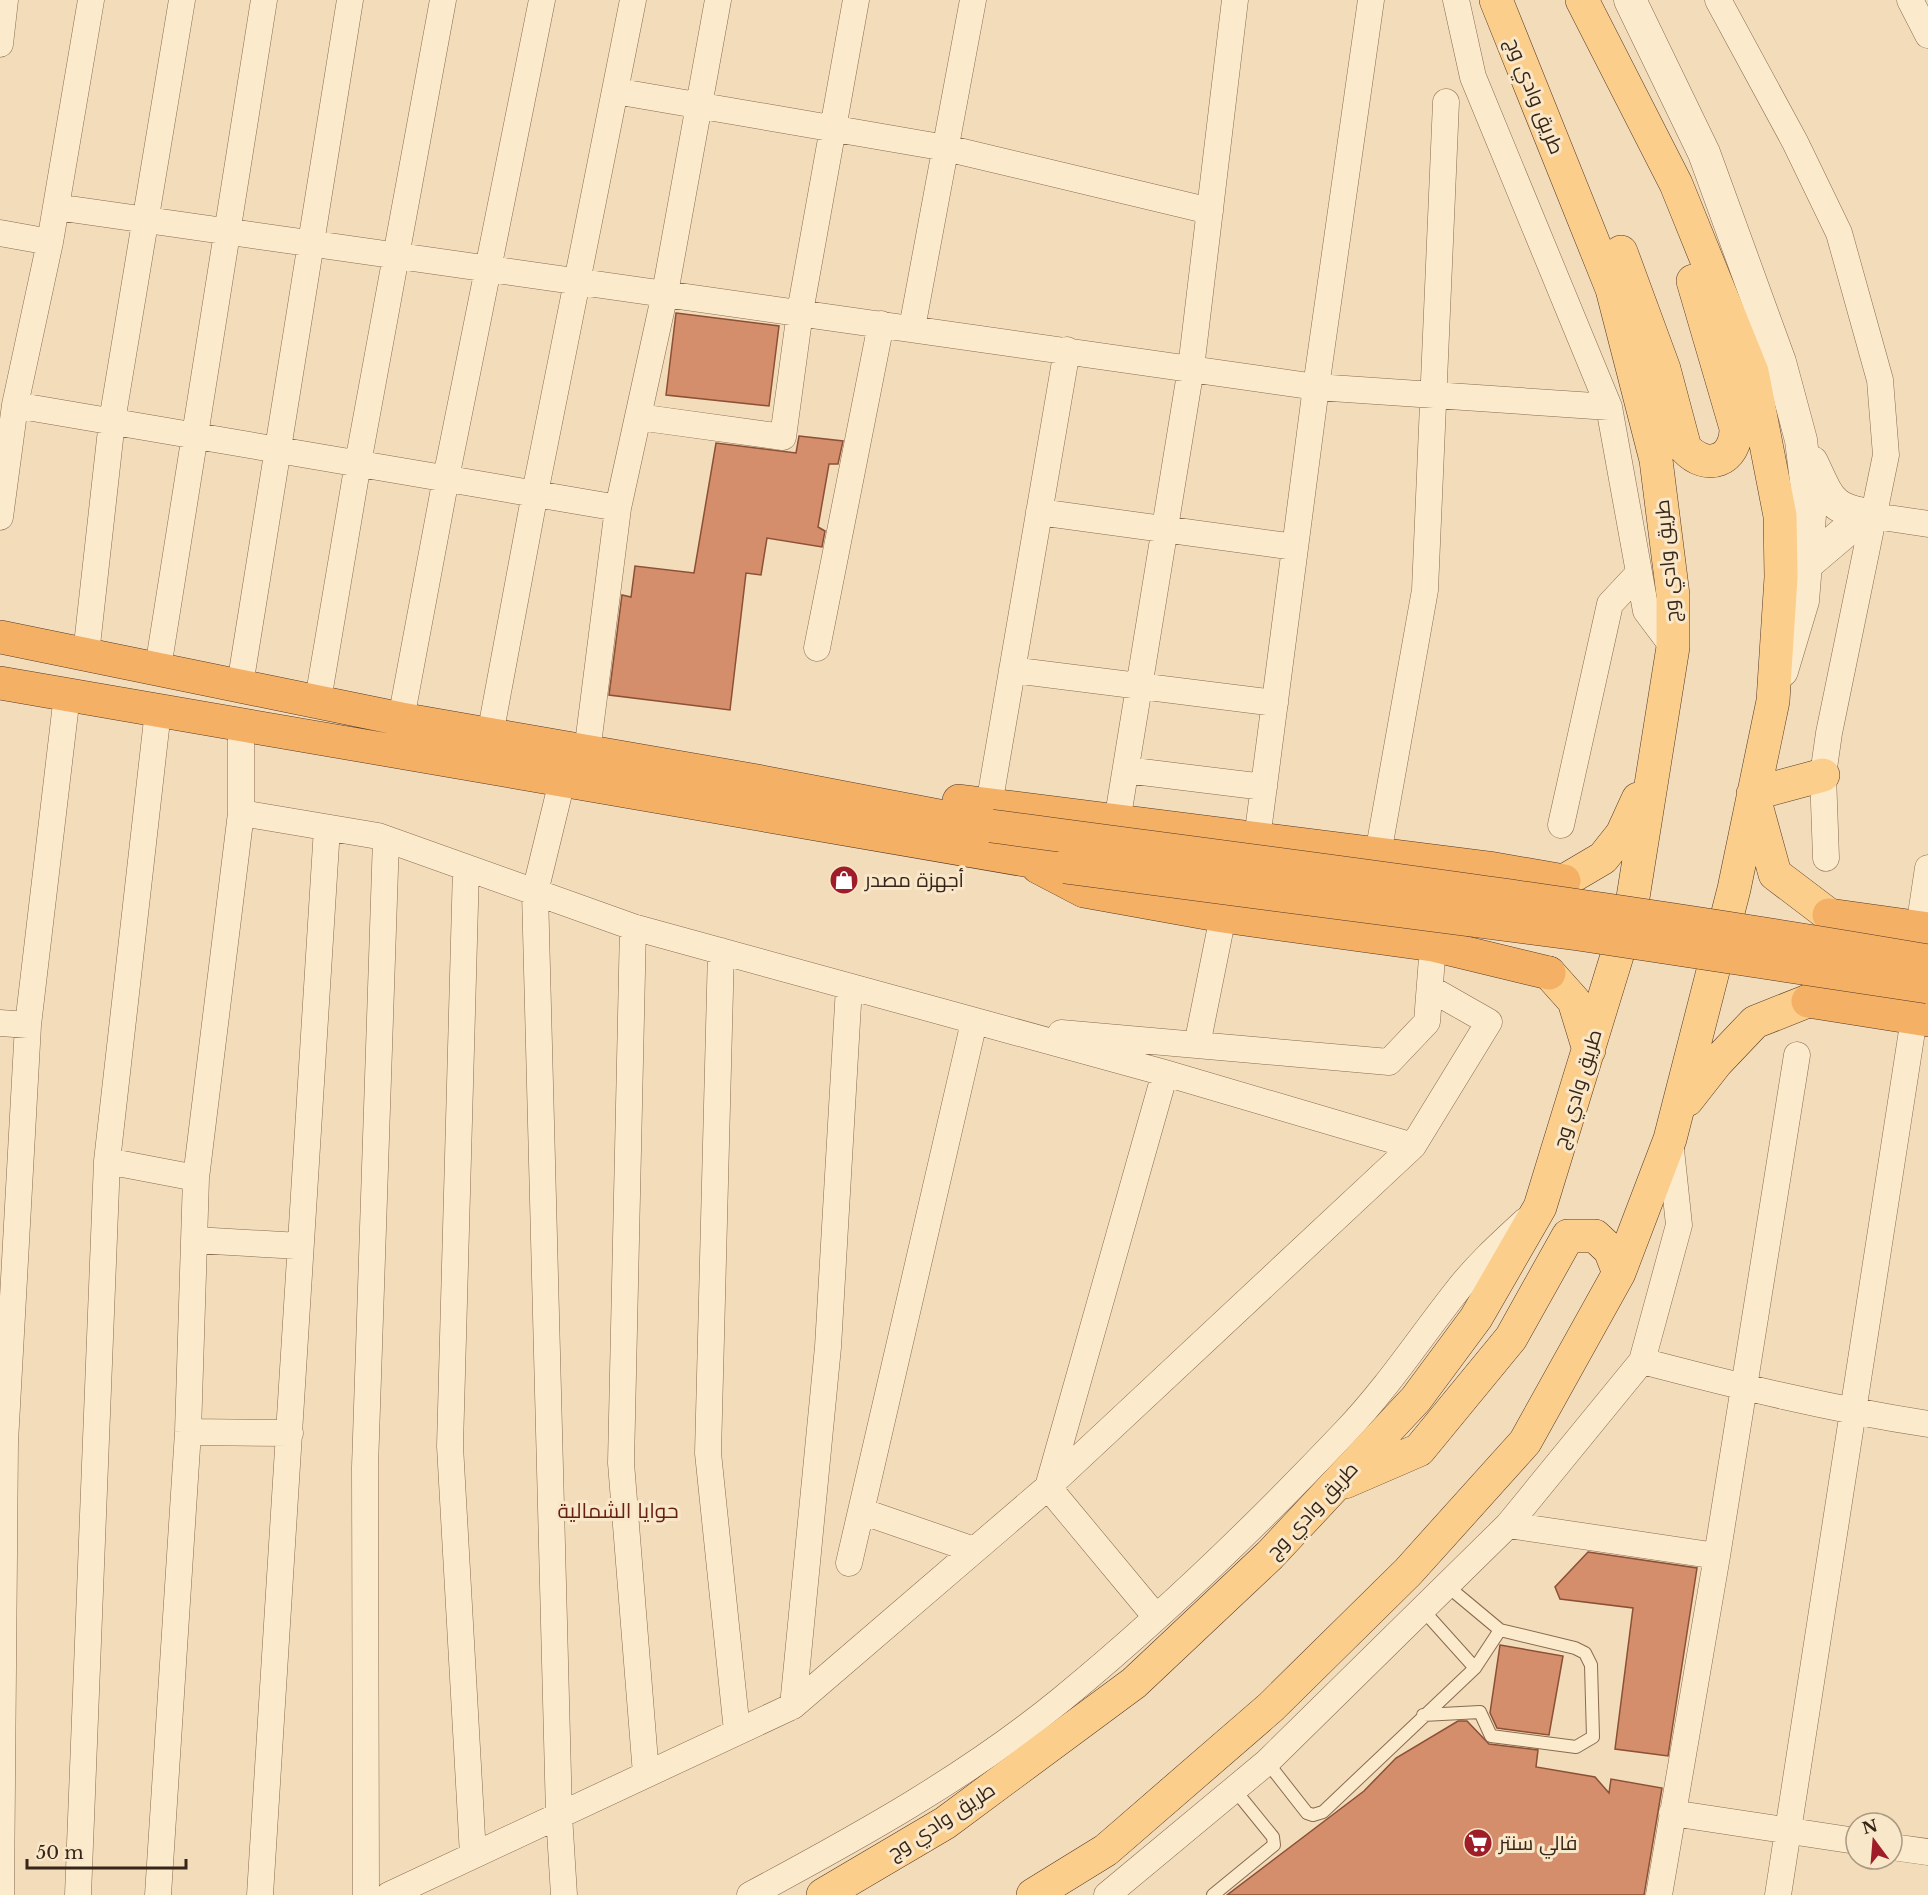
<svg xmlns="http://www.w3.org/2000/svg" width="1928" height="1895" font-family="'Libre Baskerville',Cairo,serif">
<rect width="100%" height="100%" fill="#f2dcb9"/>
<path fill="#d48e6b" stroke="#8b5036" stroke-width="1.5" d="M676,313L779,326L769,406L666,395Z
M799,436L843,441L838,464H829L818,527L825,531L822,547L767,538L761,575L746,573L730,710L609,695L622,595L631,597L635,566L694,573L716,443L796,453Z
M1588,1552L1697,1568L1668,1756L1615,1749L1633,1608L1560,1599L1555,1587Z
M1500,1645L1563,1656L1549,1735L1497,1728L1490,1713Z
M1458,1721H1467L1489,1744L1538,1750L1536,1767L1595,1777L1609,1793L1611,1779L1662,1788L1644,1895H1227L1364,1791L1396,1758Z"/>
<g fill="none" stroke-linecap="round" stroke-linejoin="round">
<g stroke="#896b52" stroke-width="14">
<path id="service" d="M1422,1609L1475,1668
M1423,1715L1480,1712L1491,1736L1576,1747L1593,1737L1591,1665L1585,1653L1575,1648L1500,1630
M1267,1762L1307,1813L1313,1815L1323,1812L1475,1668L1500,1630L1446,1585
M1213,1895L1274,1845L1273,1837L1234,1789"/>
</g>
<g stroke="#896b52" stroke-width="27">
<path id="minor" d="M1456,0L1473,77L1609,407L1646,611L1673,647
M1718,0L1795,142L1839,233L1880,380L1886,455L1829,733L1823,775L1826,858
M1910,0L1928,35
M0,44L5,0
M615,91L946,148L1210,211
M56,207L1316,387L1609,407
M0,233L50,242
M912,328L973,0
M15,405L618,508
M638,417L783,437L800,312L856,0
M1039,512L1295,547
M1875,516L1928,524
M0,517L15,405L50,242L91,0
M817,648L881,324
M86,654L112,421L182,0
M158,668L264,0
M1012,670L1275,703
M240,685L350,0
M318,700L358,463L443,0
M401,719L446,478L542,0
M490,735L535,493L633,0
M587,752L618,508L665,293L718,0
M1126,770L1264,787
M562,781L535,892L559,1815L564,1895
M989,805L1067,350
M241,813L378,836L633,927L1165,1073L1413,1146
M1117,822L1191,368L1235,0
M1561,825L1610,604L1639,573
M1257,839L1316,387L1371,0
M1378,854L1425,590L1446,102
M466,868L450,1446L473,1855
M633,927L621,1463L646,1774
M1919,928L1928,868
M721,951L708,1453L737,1731
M0,1023L28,1025
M1061,1033L1389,1062L1427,1022L1433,945
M1197,1045L1223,916
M107,1161L196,1178
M195,1240L300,1246
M1642,1361C1737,1386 1831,1409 1928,1424
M188,1432L290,1433
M861,1511L974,1550
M1508,1525L1717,1556
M849,1563L974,1022
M1156,1617L1048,1487L1165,1073
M793,1706L828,1347L849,987
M1672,1813L1856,1841
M1892,1847L1928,1852
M1,1895L5,1442L28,1025L67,695
M78,1895L107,1161L158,711
M158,1895L188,1432L196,1178L241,813V725
M260,1895L327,828
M366,1895L365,1467L386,839
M389,1895L793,1706L1048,1487L1413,1146L1489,1022L1431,989
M750,1895C858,1837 967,1777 1062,1699C1163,1616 1257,1525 1346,1431C1387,1388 1419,1339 1456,1292C1476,1266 1500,1244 1525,1221
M1107,1895L1267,1762L1508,1525L1642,1361L1679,1225L1670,1140
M1659,1895L1717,1556L1797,1055
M1778,1895L1914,1018"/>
</g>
<g stroke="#896b52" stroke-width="33">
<path id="tertiary" d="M1630,0L1704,153L1780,362L1801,440L1810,515L1803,601L1782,671
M1812,462C1830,500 1830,510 1875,516
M1806,565L1853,525L1875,516"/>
</g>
<g stroke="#563928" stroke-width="34">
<path id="primary" d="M1621,252L1664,369L1685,448C1707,472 1736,461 1736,428L1693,281
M1823,775L1753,794L1775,874L1829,915
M1564,881L1603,858L1622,834L1638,799
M1549,973L1574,1001L1589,1050
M1687,1100L1716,1063L1755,1022L1808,1001
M1345,1482L1419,1450L1511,1338L1568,1236H1595L1610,1250L1619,1273
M823,1895L945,1823L1134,1683L1270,1555L1416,1399L1476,1318L1540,1207L1631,910L1673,647V595L1656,460L1612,289L1496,0
M1033,1895L1106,1850L1271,1707L1408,1572L1525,1442L1619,1273L1670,1139L1734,889L1773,701L1781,577L1780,516L1752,372L1676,184L1582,0"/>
</g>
<g stroke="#563928" stroke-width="34">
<path id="trunk" d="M0,637L401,719L757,781L991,826
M0,683L1065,867
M959,801L1489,868L1564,881
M1038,867L1084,891L1223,916L1433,945L1549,973
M1829,915L1928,929
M1808,1001L1928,1020"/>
</g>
<use href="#service" stroke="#fceacc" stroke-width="12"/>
<use href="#minor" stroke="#fceacc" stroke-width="26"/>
<use href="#tertiary" stroke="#fceacc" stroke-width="32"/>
<use href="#primary" stroke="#fbce8b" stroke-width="33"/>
<use href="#trunk" stroke="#f4b064" stroke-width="33"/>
<g stroke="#563928" stroke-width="34" stroke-linecap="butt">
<path id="trunk-bridge" d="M991,826C1303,868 1617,907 1928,961
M1065,867L1578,934L1928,987"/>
</g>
<use href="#trunk-bridge" stroke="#f4b064" stroke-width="33"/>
</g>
<defs>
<g id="shop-disc" transform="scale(1.5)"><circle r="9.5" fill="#9e1d28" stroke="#f9e7c9"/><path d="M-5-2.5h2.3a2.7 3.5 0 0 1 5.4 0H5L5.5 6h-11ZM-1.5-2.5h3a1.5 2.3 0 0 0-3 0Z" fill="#fff"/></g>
<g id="supermarket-disc" transform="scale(1.5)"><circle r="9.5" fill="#9e1d28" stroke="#f9e7c9"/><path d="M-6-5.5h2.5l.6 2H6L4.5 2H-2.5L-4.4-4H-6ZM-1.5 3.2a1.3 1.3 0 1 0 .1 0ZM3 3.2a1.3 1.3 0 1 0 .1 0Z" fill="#fff"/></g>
</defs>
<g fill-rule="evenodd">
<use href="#shop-disc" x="844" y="880"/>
<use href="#supermarket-disc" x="1478" y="1843"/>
</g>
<g text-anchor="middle" stroke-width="6" stroke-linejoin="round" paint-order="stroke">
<g font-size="20" fill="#372519" stroke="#f9e7c9">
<text transform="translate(1535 96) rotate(68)" y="7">طريق وادي وج</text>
<text transform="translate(1667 561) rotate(-95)" y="7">طريق وادي وج</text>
<text transform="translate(1577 1089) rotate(-73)" y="7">طريق وادي وج</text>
<text transform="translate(1312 1510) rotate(-47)" y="7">طريق وادي وج</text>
<text transform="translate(941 1821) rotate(-33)" y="7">طريق وادي وج</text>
</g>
<g font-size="20" fill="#372519" stroke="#f9e7c9" text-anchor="start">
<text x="865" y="887">أجهزة مصدر</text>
<text x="1499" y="1850">فالي سنتر</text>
</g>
<g font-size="21" fill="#671f14" stroke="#f9e7c9">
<text x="618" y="1518">حوايا الشمالية</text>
</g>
</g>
<g transform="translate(1874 1841) rotate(344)"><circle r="28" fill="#f9e7c9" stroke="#ab9983" stroke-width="1.5"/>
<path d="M0-4.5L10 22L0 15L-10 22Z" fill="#9e1d28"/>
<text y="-9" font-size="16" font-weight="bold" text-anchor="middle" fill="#372519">N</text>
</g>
<path d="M27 1859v9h159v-9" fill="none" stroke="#372519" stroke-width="3"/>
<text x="36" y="1859" font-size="18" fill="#372519" stroke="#f9e7c9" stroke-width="4.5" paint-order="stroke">50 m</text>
</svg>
